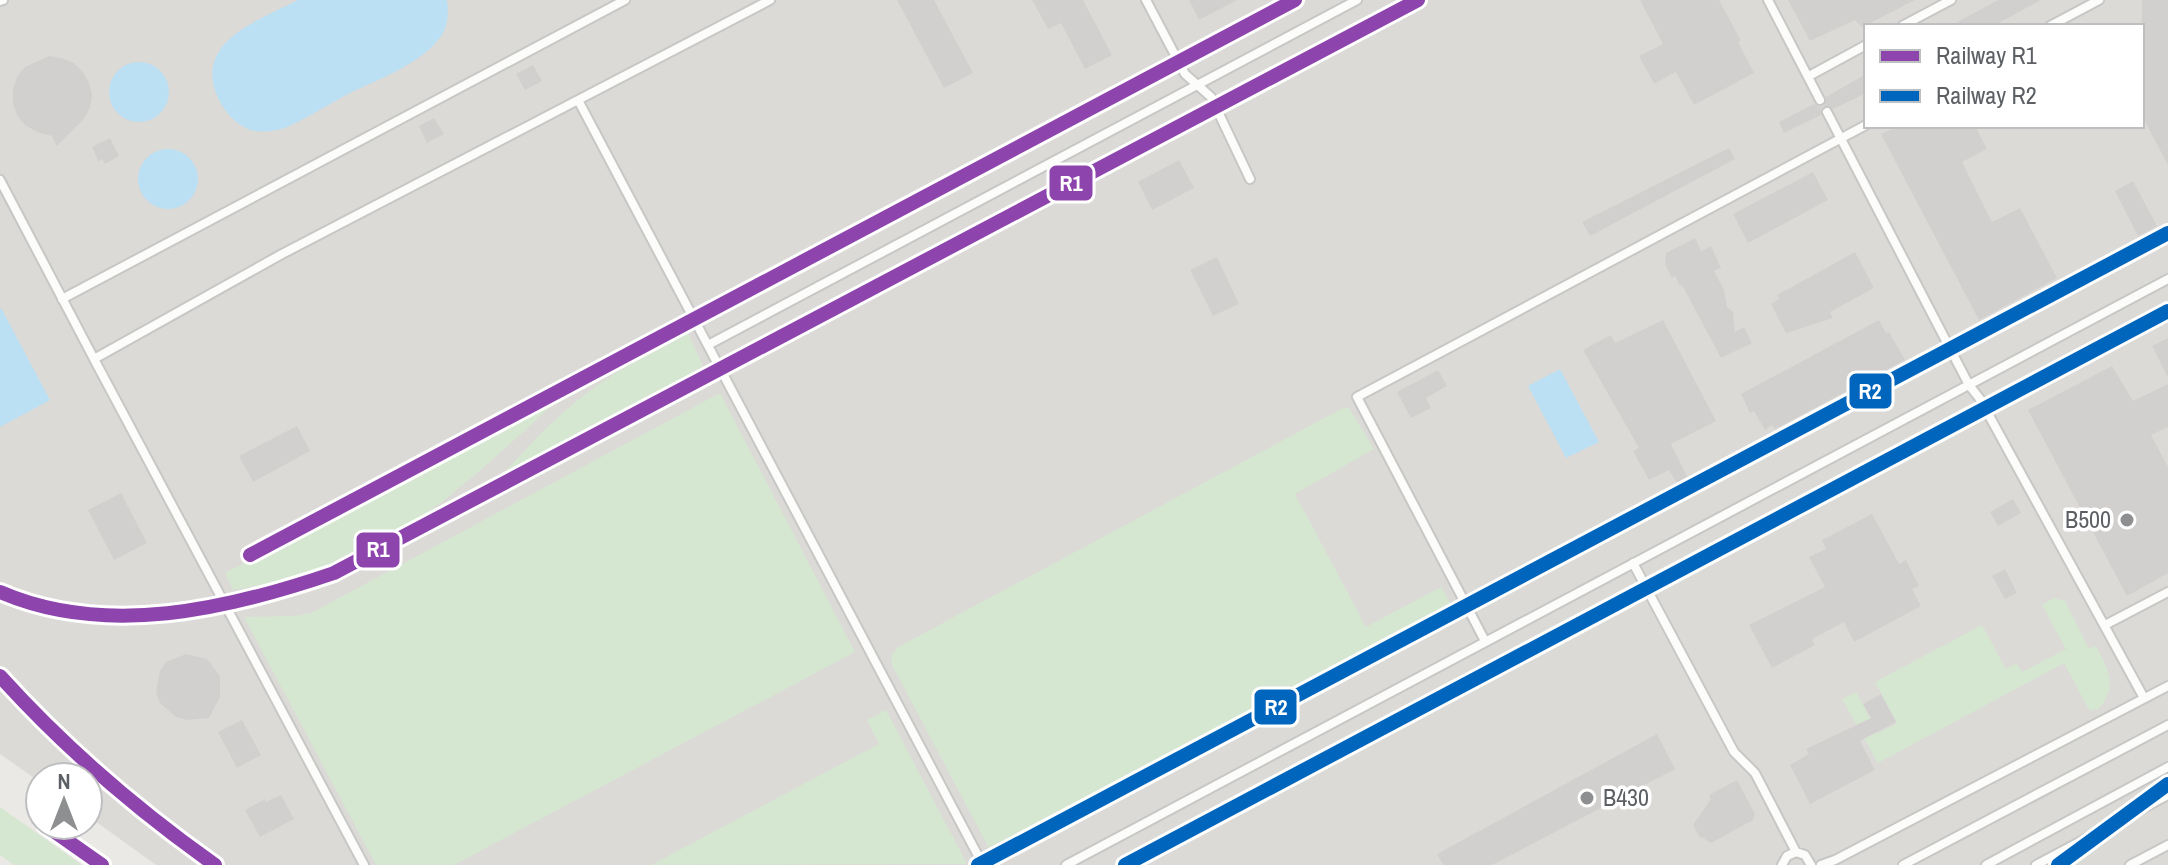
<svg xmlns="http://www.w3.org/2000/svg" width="2168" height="865" font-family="'Archivo Narrow',sans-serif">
<rect width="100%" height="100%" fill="#ebe9e5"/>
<path fill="#dcdad7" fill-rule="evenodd" d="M0,0H2168V865H156L88,816V777H40V782L0,754ZM1866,26H2142V126H1866Z"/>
<path fill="#d5e6d1" d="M688,333L703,366L497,480C521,455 545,427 572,405C607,375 647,355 688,333Z
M720,393L855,652L454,865H376L244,617L294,616L311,613Z
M555,403C477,473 399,553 293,579C273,584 253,586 233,590L225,573Z
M1343,408H1349L1374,449L1295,494L1366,627L1441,587L1451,604L990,850L891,663L892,654L900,646Z
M2054,598L2065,601L2089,649L2096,646C2108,669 2119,687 2098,709L2091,711L2087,706L2064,663L1878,763L1842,699L1856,692L1878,733L1897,723L1875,682L1982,625L2006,669L2016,663L2022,672L2066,649L2042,605Z
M886,710L967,864L651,865L879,744L867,720Z
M0,807L82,865H14L0,855Z"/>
<path fill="#bbdff3" d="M298,0H447C449,14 448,29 438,40C419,65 372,82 344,96C325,107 305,119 285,128C276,131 264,132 255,131C239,128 226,114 219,100C191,42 258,21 298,0Z
M109 92a30 30 0 1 1 60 0a30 30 0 1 1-60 0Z
M138 179a30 30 0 1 1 60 0a30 30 0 1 1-60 0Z
M1,308L50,400L0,427V309Z
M1560,369L1599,442L1566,458L1528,386Z"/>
<path fill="#d2d0ce" d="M897,0H934L973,73L944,88Z
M1032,0H1083L1112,55L1085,69L1061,23L1048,29Z
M1189,0H1237L1199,20Z
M1640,0H1719L1741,41L1738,42L1754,73L1694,105L1676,72L1654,84L1639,56L1663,44Z
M1788,0H1915L1862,27L1855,20L1810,41Z
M1998,0H2041L1993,26H1950Z
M2142,0H2168V165L2142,116Z
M49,56L62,58L74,63L83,72L89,83L92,95L90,108L84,119L57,146L52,136L37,132L25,125L17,115L13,103V89L17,77L25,67Z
M533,65L542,81L525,90L516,74Z
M1866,74V93L1833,109L1824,106L1821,109V115L1784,133L1779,122L1814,104L1819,107L1824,106L1826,97Z
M434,118L444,134L427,143L419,126Z
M1898,126H1975L1987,149L1962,162L1992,222L2020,208L2057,278L1979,320L1881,134Z
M110,138L119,156L105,164L102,159L98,161L92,147Z
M1729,148L1735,159L1590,236L1582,222Z
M1179,160L1194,188L1152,210L1138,182Z
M1813,172L1828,200L1748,243L1733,214Z
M2133,181L2157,226L2138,236L2115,191Z
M1695,238L1701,251L1711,246L1721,268L1714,271L1724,290L1727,307L1733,312L1735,332L1744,327L1752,343L1721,358L1682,285L1680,286L1675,276L1672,278L1665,264L1666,253Z
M1855,252L1874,288L1830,312L1833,318L1786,333L1771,304L1779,299L1777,295Z
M1217,257L1239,304L1213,316L1190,270Z
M1663,320L1716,421L1671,444L1693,488L1683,493L1669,470L1649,480L1633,451L1639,448L1583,350L1611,335L1615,343Z
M1879,320L1886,333L1889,332L1905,360L1775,429L1772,425L1765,430L1754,411L1750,413L1741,394Z
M2168,338V378L2152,346Z
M2112,366L2133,401L2168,384V427L2151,435L2168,467V573L2127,596L2028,410Z
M1438,370L1447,386L1426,398L1431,408L1411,418L1397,392Z
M297,426L310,451L253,482L239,456Z
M121,493L147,543L114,560L88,510Z
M2013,499L2021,513L1998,526L1990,512Z
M1872,514L1899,564L1906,560L1919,586L1912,589L1921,606L1854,642L1844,622L1812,639L1815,645L1772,668L1749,625L1825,587L1809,557L1826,549L1822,540Z
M2005,569L2017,593L2005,599L1992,576Z
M186,654L207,659L220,676V697L209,718L186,720L176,717L160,703L156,692L160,671L166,662Z
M1881,694L1896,722L1860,741L1875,770L1810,804L1790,765L1809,754L1806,749L1871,718L1863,704Z
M242,720L261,755L237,768L218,732Z
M1657,734L1675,769L1492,865H1443L1437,854Z
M1737,780L1755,814L1753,820L1711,843L1702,837L1700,838L1693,825L1711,799L1709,795Z
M281,795L294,819L260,837L245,810L265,799L266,802Z"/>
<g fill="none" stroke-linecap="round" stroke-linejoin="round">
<g stroke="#c7c7c6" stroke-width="12">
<path id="service" d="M1146,0L1185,74L1211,97L1250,179
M1768,0L1820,100
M0,1L3,0
M1902,26L1951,0
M2050,26L2099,0
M1809,76L1866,45
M578,100L770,0
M1827,112L1969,385L1980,399L2144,698
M0,180L94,359
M62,299L625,0
M708,345L1357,0
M1633,563L1734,752L1755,773L1796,852
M2105,625L2168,592
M1485,641L1357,397L1866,125
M364,865L94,359L282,254L578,100L983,865
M1066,865L2168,279
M1782,865L1787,856L1796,852L1805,855L1811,865
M1821,865L1835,860L2168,686
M1903,865L2168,725
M1986,865L2168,767
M2036,865L2168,795
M2130,865L2168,845"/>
</g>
<use href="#service" stroke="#fcfcfb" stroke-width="8"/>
<g stroke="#fff" stroke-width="20">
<path id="rail-1" d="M250,555L1295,0
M0,592C106,638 229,609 334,573L1418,0
M0,676C65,748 136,809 215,865
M45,825L102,865"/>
</g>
<g stroke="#fff" stroke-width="20">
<path id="rail-2" d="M978,865L2168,233
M1125,865L2168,311
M2058,865L2168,784"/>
</g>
<use href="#rail-1" stroke="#8e44ad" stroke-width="14"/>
<use href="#rail-2" stroke="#0065bd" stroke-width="14"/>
</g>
<g fill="#8e8f90" stroke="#fff" stroke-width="3">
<circle cx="2127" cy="520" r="8"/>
<circle cx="1587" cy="798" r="8"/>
</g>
<g text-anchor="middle" stroke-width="7" stroke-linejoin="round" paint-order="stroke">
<g font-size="24" fill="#5c5f63" stroke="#fff" text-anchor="end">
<text x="2111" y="528">B500</text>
<text x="1603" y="806" text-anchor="start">B430</text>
</g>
</g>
<g stroke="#fff" stroke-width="3">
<rect x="1048" y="164" width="46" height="38" rx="8" fill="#8e44ad"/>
<rect x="1848" y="372" width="45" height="38" rx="8" fill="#0065bd"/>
<rect x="355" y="531" width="46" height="38" rx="8" fill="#8e44ad"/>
<rect x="1253" y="688" width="45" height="38" rx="8" fill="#0065bd"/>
</g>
<g font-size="22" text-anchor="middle" font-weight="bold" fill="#fff">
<text x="1071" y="191">R1</text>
<text x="1870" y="399">R2</text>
<text x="378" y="557">R1</text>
<text x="1276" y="715">R2</text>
</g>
<rect x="1864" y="24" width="280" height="104" fill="#ffffff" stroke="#bebfc1" stroke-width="2"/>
<rect x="1880" y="50" width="40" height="12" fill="#8e44ad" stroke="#bebfc1" stroke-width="2"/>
<text x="1936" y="64" font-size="24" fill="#5c5f63">Railway R1</text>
<rect x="1880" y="90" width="40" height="12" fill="#0065bd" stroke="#bebfc1" stroke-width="2"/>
<text x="1936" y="104" font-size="24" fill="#5c5f63">Railway R2</text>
<g transform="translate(64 801)"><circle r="38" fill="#ffffff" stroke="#bebfc1" stroke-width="2"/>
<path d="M0-6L14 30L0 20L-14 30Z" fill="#8e8f90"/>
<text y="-12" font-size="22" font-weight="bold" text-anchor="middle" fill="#5c5f63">N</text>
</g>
</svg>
